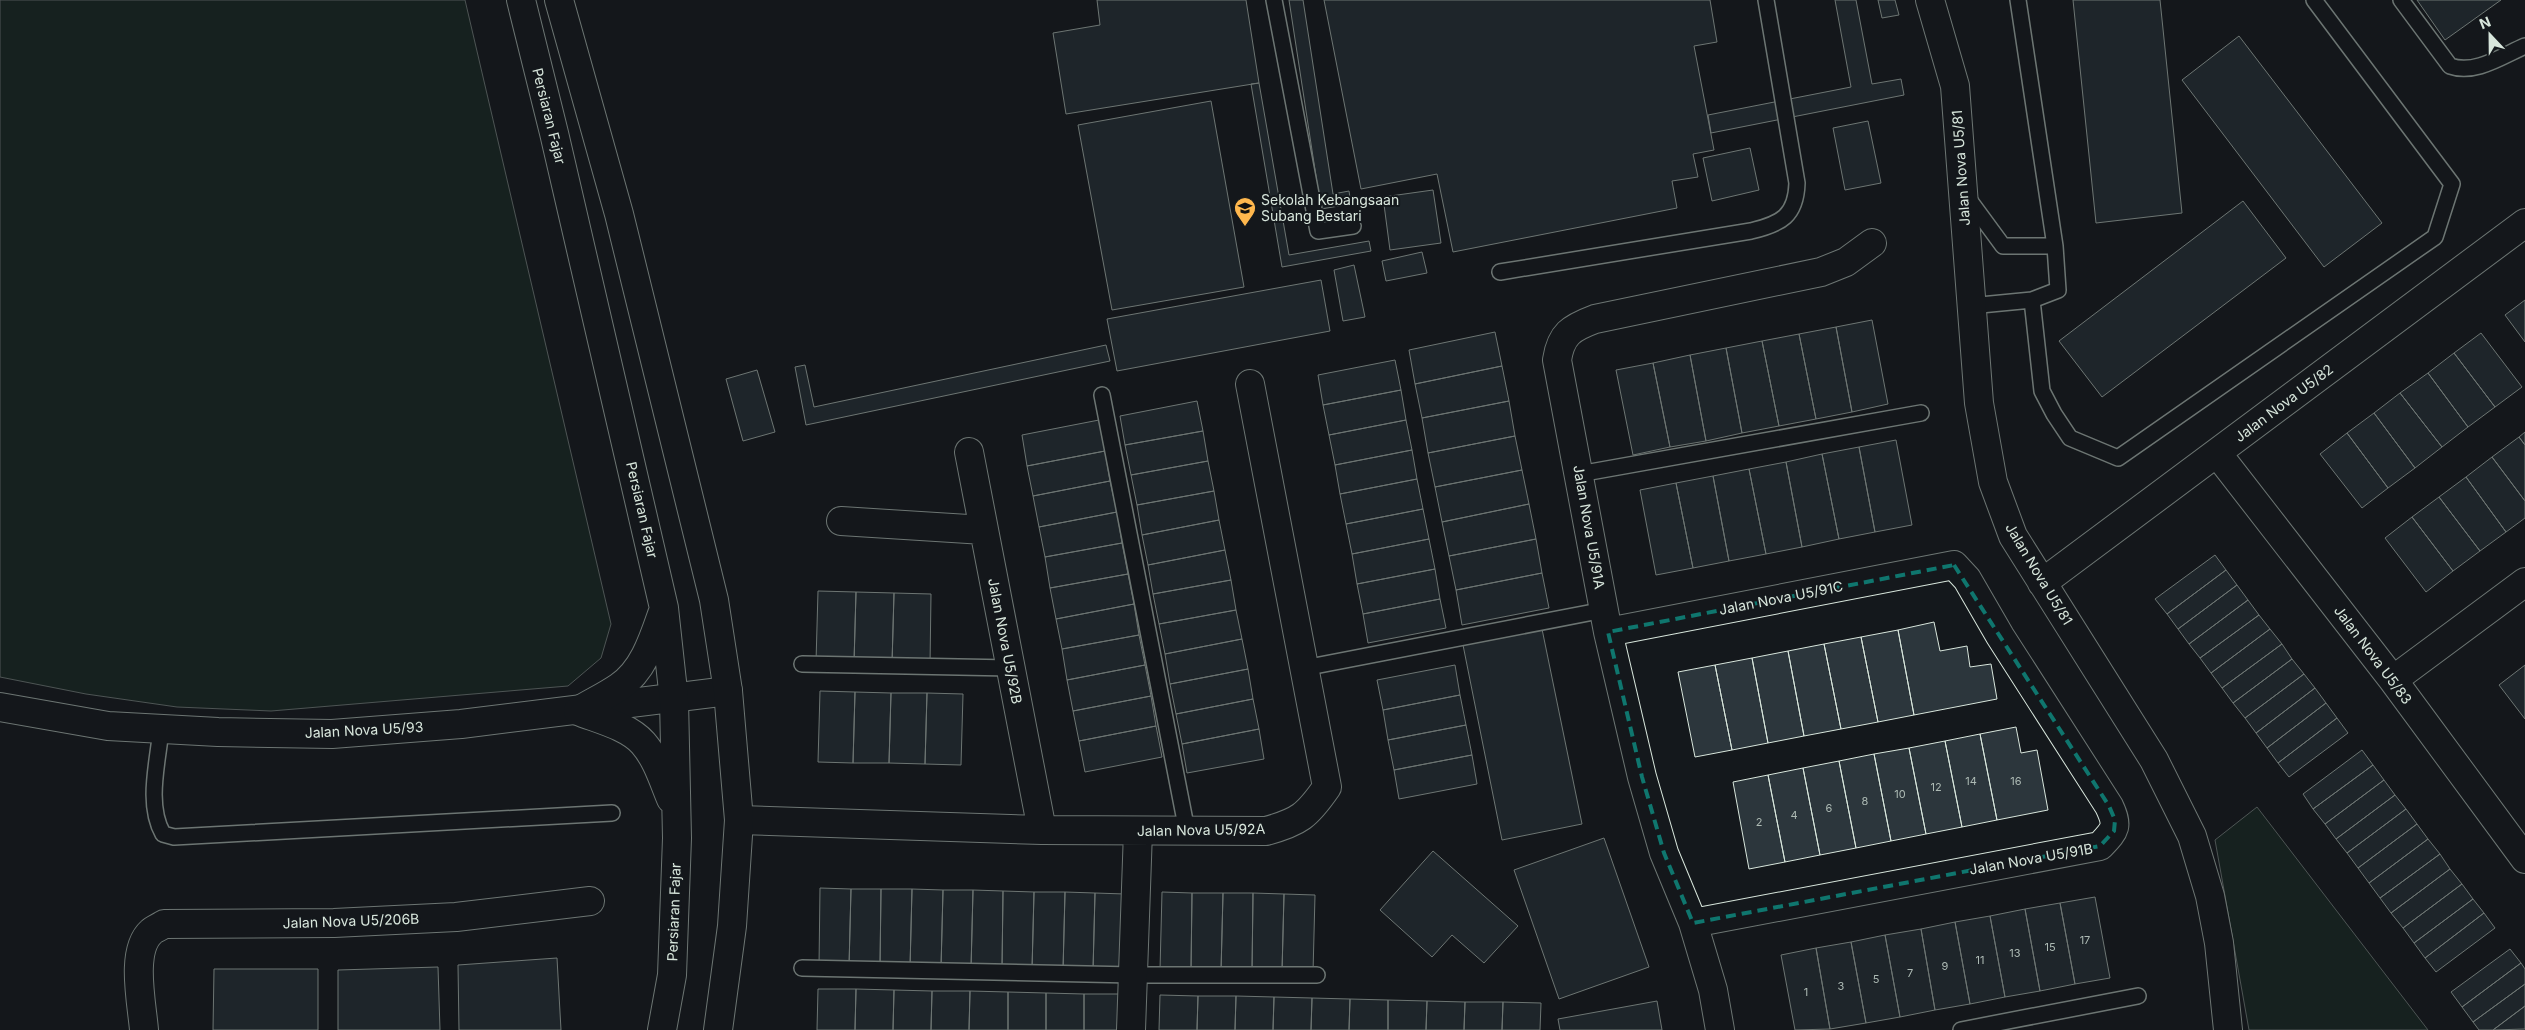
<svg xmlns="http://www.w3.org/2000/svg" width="2525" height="1030" font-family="Inter,sans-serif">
<rect width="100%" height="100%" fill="#14181c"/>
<path fill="#1a2d24" stroke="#939e99" d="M0,0H465L611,624L601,658L568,686L271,711L177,707L86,694L0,677Z
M2257,807L2428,1030H2249L2215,840Z"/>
<path fill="#2c363c" stroke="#d8e6dc" d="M1097,0H1246L1259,83L1066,114L1053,33L1100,25Z
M1289,0H1303L1333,194L1349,191L1351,204L1321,209Z
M1324,0H1710L1717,42L1694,46L1714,150L1693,154L1698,177L1672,181L1677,208L1453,252L1437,174L1361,189Z
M1835,0H1856L1872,84L1901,79L1904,95L1711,133L1708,115L1851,87Z
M1878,0H1895L1899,15L1882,18Z
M2073,0H2160L2182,213L2096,223Z
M2417,0H2501L2445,40Z
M2239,36L2382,223L2324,267L2182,80Z
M1259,83L1289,255L1369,241L1371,251L1282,267L1251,84Z
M1211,101L1244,287L1112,310L1078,125Z
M1868,121L1881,183L1845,190L1833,128Z
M1750,148L1759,190L1712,201L1703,158Z
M1433,190L1441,243L1390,250L1383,197Z
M2243,201L2286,258L2102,397L2059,341Z
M1422,252L1427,273L1386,281L1382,261Z
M1354,265L1365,317L1343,321L1334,270Z
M1321,280L1330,331L1117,371L1107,319Z
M2525,300V342L2505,315Z
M1872,320L1888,404L1852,412L1836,327Z
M1836,327L1852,412L1816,419L1799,334Z
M1495,332L1502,366L1415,384L1409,350Z
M2481,333L2522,387L2495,407L2454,353Z
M1799,334L1816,419L1779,426L1762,341Z
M1762,341L1779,426L1742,433L1726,348Z
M1106,345L1110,361L806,425L795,367L805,365L814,407Z
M1726,348L1742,433L1706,441L1690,355Z
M2454,353L2495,407L2468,427L2428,373Z
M1690,355L1706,441L1670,447L1653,363Z
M1395,360L1401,390L1323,405L1318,375Z
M1653,363L1670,447L1633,455L1616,370Z
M1502,366L1509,401L1422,418L1415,384Z
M757,370L775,432L743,441L726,379Z
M2428,373L2468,427L2442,447L2400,393Z
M1401,390L1406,420L1329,435L1323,405Z
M2400,393L2442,447L2415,468L2374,413Z
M1197,401L1203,431L1125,445L1120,416Z
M1509,401L1515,436L1428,453L1422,418Z
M2374,413L2415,468L2388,488L2347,433Z
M1099,420L1105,451L1027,466L1022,435Z
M1406,420L1412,450L1335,465L1329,435Z
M1203,431L1208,461L1131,475L1125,445Z
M2525,432V445L2519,437Z
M2347,433L2388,488L2362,508L2320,454Z
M1515,436L1522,470L1435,487L1428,453Z
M2519,437L2525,445V501L2492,457Z
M1896,440L1912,525L1875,532L1859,447Z
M1859,447L1875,532L1839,539L1822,454Z
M1412,450L1417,479L1340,494L1335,465Z
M1105,451L1110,481L1033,496L1027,466Z
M1822,454L1839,539L1802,547L1786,462Z
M2492,457L2525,501V518L2506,532L2466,477Z
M1208,461L1214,491L1137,505L1131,475Z
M1786,462L1802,547L1766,554L1749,469Z
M1749,469L1766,554L1729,561L1713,476Z
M1522,470L1529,504L1442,522L1435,487Z
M1713,476L1729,561L1693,568L1676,483Z
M2466,477L2506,532L2480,551L2439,497Z
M1417,479L1423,509L1346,524L1340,494Z
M1110,481L1117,512L1039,527L1033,496Z
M1676,483L1693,568L1656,575L1640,490Z
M1214,491L1219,520L1142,535L1137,505Z
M2439,497L2480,551L2453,571L2412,517Z
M1529,504L1536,539L1449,556L1442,522Z
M1423,509L1429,539L1352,554L1346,524Z
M1117,512L1122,543L1045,557L1039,527Z
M2412,517L2453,571L2426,592L2385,538Z
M1219,520L1225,550L1148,565L1142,535Z
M1429,539L1435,569L1357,584L1352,554Z
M1536,539L1542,573L1456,590L1449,556Z
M1122,543L1128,574L1050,588L1045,557Z
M1225,550L1231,580L1153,594L1148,565Z
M2215,555L2226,570L2167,614L2155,599Z
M1435,569L1440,599L1363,614L1357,584Z
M2226,570L2237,585L2178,629L2167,614Z
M1542,573L1549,608L1462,625L1456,590Z
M1128,574L1134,604L1056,619L1050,588Z
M1231,580L1236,610L1159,624L1153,594Z
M2237,585L2248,600L2189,644L2178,629Z
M818,591L856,592L854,663L816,662Z
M856,592L894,593L892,664L854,663Z
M894,593L931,594L930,665L892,664Z
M1440,599L1446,628L1368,643L1363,614Z
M2248,600L2259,615L2200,658L2189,644Z
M1134,604L1139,635L1062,649L1056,619Z
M1236,610L1242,639L1165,654L1159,624Z
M2259,615L2270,629L2211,673L2200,658Z
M1934,622L1940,651L1967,646L1970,667L1991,664L1997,699L1914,715L1898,630Z
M1542,629L1582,824L1502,840L1463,645Z
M2270,629L2282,644L2222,688L2211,673Z
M1898,630L1914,715L1878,722L1861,637Z
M1139,635L1145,665L1067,680L1062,649Z
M1861,637L1878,722L1841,729L1824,644Z
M1242,639L1248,669L1170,684L1165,654Z
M1824,644L1841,729L1804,736L1788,651Z
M2282,644L2292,659L2233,703L2222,688Z
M1788,651L1804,736L1768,743L1752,658Z
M1752,658L1768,743L1732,750L1715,665Z
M2292,659L2304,674L2245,718L2233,703Z
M1145,665L1151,696L1073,711L1067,680Z
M1455,665L1460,695L1383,710L1377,680Z
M1715,665L1732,750L1695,757L1678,672Z
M2525,665V719L2499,685Z
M1248,669L1253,699L1176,714L1170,684Z
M2304,674L2315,688L2256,733L2245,718Z
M2315,688L2326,703L2267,748L2256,733Z
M820,691L855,692L853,763L818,762Z
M855,692L891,693L889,763H853Z
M891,693H927L925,764L889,763Z
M927,693L963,694L961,765L925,764Z
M1460,695L1466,725L1388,740L1383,710Z
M1151,696L1156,726L1079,741L1073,711Z
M1253,699L1259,729L1182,744L1176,714Z
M2326,703L2337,718L2278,763L2267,748Z
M2337,718L2348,733L2289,777L2278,763Z
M1466,725L1472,755L1394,770L1388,740Z
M1156,726L1162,757L1085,772L1079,741Z
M2016,727L2021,753L2037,750L2048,810L1997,820L1980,734Z
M1259,729L1264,759L1187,773L1182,744Z
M1980,734L1997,820L1962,827L1945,741Z
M1945,741L1962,827L1926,834L1909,748Z
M1909,748L1926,834L1891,841L1874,754Z
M2362,750L2373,765L2313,809L2303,794Z
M1874,754L1891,841L1856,848L1839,761Z
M1472,755L1477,784L1399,799L1394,770Z
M1839,761L1856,848L1820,855L1803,768Z
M2373,765L2384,780L2325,824L2313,809Z
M1803,768L1820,855L1785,862L1768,775Z
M1768,775L1785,862L1749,869L1733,782Z
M2384,780L2395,795L2336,839L2325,824Z
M2395,795L2406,809L2347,853L2336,839Z
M2406,809L2417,824L2358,868L2347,853Z
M2417,824L2428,839L2369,883L2358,868Z
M1604,838L1649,967L1559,999L1514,870Z
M2428,839L2440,854L2380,898L2369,883Z
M1433,851L1518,926L1484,963L1452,935L1432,957L1380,910Z
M2440,854L2450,869L2391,913L2380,898Z
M2450,869L2462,884L2403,928L2391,913Z
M2462,884L2473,899L2414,943L2403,928Z
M820,888L851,889L849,967L819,966Z
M851,889H881L880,967H849Z
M881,889H912L910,968L880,967Z
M912,889L943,890L941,968H910Z
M943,890H973L971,969L941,968Z
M973,890L1003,891L1002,969H971Z
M1003,891L1034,892L1032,970L1002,969Z
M1034,892H1065L1063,971L1032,970Z
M1065,892L1095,893L1093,971H1063Z
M1162,892L1192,893L1191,971L1160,970Z
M1095,893L1125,894L1124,972L1093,971Z
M1192,893H1223L1221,972L1191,971Z
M1223,893H1253L1252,972H1221Z
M1253,893L1284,894L1282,972H1252Z
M1284,894L1315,895L1313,973L1282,972Z
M2095,897L2110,978L2075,984L2060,903Z
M2473,899L2484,913L2425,958L2414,943Z
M2060,903L2075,984L2040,991L2025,909Z
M2025,909L2040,991L2005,997L1990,916Z
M2484,913L2495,928L2436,972L2425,958Z
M1990,916L2005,997L1970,1004L1955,922Z
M1955,922L1970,1004L1935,1010L1921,929Z
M1921,929L1935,1010L1900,1017L1885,935Z
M1885,935L1900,1017L1866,1023L1851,942Z
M1851,942L1866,1023L1830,1029L1816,948Z
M1816,948L1830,1029L1795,1030L1781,955Z
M2510,949L2521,963L2462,1007L2451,992Z
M557,958L561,1030H459L458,965Z
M2521,963L2525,969V984L2473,1022L2462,1007Z
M438,967L440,1030H338V970Z
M214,969H318V1030H213Z
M2525,984V1006L2493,1030H2479L2473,1022Z
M818,989H856L855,1030H817Z
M856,989L894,990L893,1030H855Z
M894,990L932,991L931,1030H893Z
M932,991H970L969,1030H931Z
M970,991L1008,992V1030H969Z
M1008,992L1046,993V1030H1008Z
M1046,993L1084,994V1030H1046Z
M1084,994H1123L1122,1030H1084Z
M1160,995L1198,996L1197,1030H1159Z
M1198,996H1236L1235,1030H1197Z
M1236,996L1274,997L1273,1030H1235Z
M1274,997L1312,998L1311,1030H1273Z
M1312,998L1350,999L1349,1030H1311Z
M1350,999L1388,1000V1030H1349Z
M1388,1000L1427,1001L1426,1030H1388Z
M1427,1001L1465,1002L1464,1030H1426Z
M1657,1001L1662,1030H1560L1558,1019Z
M1465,1002H1503L1502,1030H1464Z
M1503,1002L1541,1003L1540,1030H1502Z
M2525,1006V1029L2493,1030Z"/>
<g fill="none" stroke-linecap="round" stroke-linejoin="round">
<g stroke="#d8e6dc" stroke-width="18">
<path id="service" d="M1274,0L1318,231L1353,226
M2018,0L2055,246L2058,290L2032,300L2042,391L2054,414L2070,438L2118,458L2435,237L2452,184L2314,0
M2401,0L2450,66C2475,75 2502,56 2525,46
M1967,197L2003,246H2055
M1500,272L1751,231C1781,224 1796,216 1797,183L1766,0
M1970,306L2032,300
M1102,395L1187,831
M1579,474L1921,413
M802,664L1011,668
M1304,668L1604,610
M161,729C158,762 146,804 163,834L174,837L612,813
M802,968L1133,975H1317
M1961,1030L2138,996"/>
</g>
<g stroke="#d8e6dc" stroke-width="30">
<path id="minor" d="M1930,0L1955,86L1979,403L1993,482L2013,536L2154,760L2192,836L2210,896L2219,943L2228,1030
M969,452L1042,830
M2217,453L2393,680L2525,859
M841,521L984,530
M2042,583L2525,223
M1608,632L1954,565L1967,579L2000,636L2109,806C2119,827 2115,830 2100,846L1693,923
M2393,680L2525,582
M0,707L108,726L218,732L332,734L461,724L728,691
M739,820L1042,830L1266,831C1299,822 1307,816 1327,787L1250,384
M144,1030C142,1004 130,951 151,932C154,929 160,927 164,924L334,923L456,917L590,901
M1131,1030L1138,831
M1720,1030L1713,990L1693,923L1664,853L1642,777L1608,632L1557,360C1561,334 1571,328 1595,319L1821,272L1846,262L1872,243"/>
</g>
<g stroke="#d8e6dc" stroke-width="30">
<path id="secondary" d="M521,0L554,133L664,608L674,700L677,838L672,975L662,1030
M559,0L619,214L714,600L728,691L739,820L732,926L718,1030
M578,711C598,719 628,726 643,743C657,759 663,780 671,799
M578,711C591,703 606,696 619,687C643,671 653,640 662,614"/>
</g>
<use href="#service" stroke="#14181c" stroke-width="15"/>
<use href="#minor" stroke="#14181c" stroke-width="28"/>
<use href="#secondary" stroke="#14181c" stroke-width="28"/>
</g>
<path d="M0 0H2525V1030H0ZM1954,565L2109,806L2115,820L2114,831L2100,846L1693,923L1664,853L1642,777L1608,632Z" fill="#14181c" fill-opacity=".55" fill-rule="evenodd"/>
<path fill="none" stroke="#0f766e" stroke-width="4" stroke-dasharray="10 6" stroke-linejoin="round" d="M1954,565L2109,806L2115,820L2114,831L2100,846L1693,923L1664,853L1642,777L1608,632Z"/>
<defs>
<g id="school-pin" transform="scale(1.125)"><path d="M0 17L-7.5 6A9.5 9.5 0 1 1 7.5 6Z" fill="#ffb74d" stroke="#14181c"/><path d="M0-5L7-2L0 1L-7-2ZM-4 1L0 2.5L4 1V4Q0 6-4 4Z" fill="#111"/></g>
</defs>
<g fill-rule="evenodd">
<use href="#school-pin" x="1245" y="208"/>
</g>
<g text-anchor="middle" stroke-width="4" stroke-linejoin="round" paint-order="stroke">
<g font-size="11" fill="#adbab4">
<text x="1971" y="785">14</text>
<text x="2016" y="785">16</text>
<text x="1936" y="791">12</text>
<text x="1900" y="798">10</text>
<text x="1865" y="805">8</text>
<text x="1829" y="812">6</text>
<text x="1794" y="819">4</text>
<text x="1759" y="826">2</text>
<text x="2085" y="944">17</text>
<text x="2050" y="951">15</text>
<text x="2015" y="957">13</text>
<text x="1980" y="964">11</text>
<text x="1945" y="970">9</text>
<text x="1910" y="977">7</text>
<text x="1876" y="983">5</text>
<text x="1841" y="990">3</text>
<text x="1806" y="996">1</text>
</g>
<g font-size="14" fill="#d8e6dc" stroke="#14181c">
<text transform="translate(549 116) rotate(76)" y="5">Persiaran Fajar</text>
<text transform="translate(1961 168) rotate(-94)" y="5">Jalan Nova U5/81</text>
<text transform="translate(2284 403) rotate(-37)" y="5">Jalan Nova U5/82</text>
<text transform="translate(642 510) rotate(77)" y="5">Persiaran Fajar</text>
<text transform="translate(1589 527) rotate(80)" y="5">Jalan Nova U5/91A</text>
<text transform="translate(2039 574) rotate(59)" y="5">Jalan Nova U5/81</text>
<text transform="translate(1781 598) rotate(-11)" y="5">Jalan Nova U5/91C</text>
<text transform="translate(1005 641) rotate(79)" y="5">Jalan Nova U5/92B</text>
<text transform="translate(2373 655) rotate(53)" y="5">Jalan Nova U5/83</text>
<text transform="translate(364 730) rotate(-3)" y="5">Jalan Nova U5/93</text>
<text transform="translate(1201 830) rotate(-1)" y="5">Jalan Nova U5/92A</text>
<text transform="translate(2031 859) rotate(-10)" y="5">Jalan Nova U5/91B</text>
<text transform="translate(674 912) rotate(-88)" y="5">Persiaran Fajar</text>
<text transform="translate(351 921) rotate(-2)" y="5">Jalan Nova U5/206B</text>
</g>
<g font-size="14" fill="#d8e6dc" stroke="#14181c" text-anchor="start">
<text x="1261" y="205">Sekolah Kebangsaan<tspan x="1261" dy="16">Subang Bestari</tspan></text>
</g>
</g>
<g transform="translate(2490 35) rotate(338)" stroke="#14181c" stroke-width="4" paint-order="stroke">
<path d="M0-4L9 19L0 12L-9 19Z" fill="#d8e6dc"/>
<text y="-8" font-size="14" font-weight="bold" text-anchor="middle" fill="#d8e6dc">N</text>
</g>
</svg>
